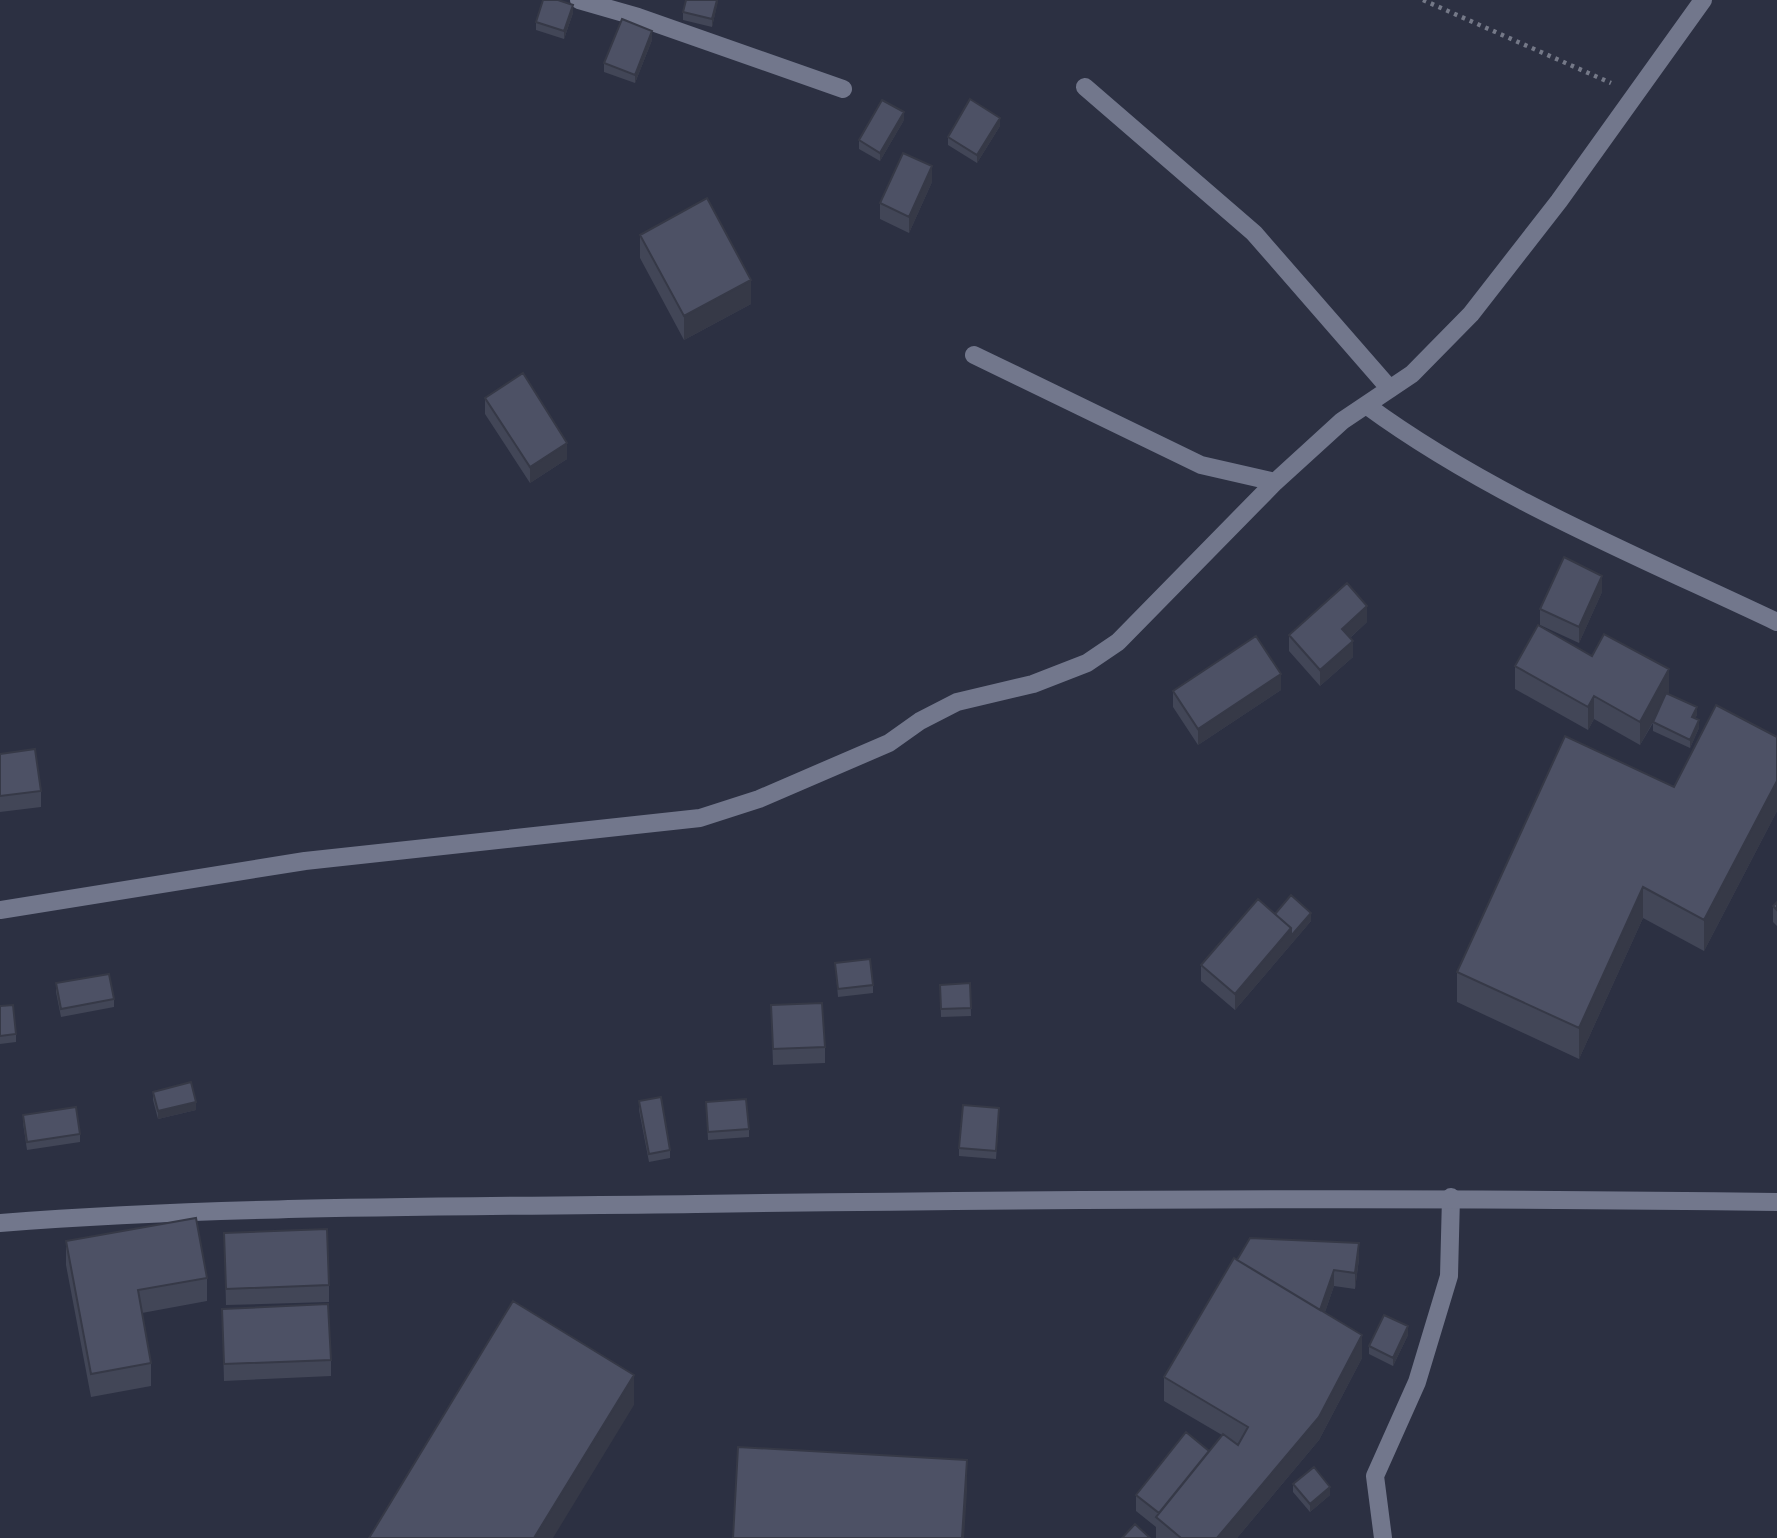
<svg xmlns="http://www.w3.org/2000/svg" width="1777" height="1538" font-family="'Titillium Web',sans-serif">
<rect width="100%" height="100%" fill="#2c3042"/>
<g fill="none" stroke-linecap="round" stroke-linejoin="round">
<path stroke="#757988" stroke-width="4.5" stroke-dasharray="3.5 5" stroke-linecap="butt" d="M1423,0L1611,83"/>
<path stroke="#72778c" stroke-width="18" d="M579,0L638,17L843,89
M1085,87L1254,233L1390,389
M974,355L1201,465L1275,482
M1366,405C1490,496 1638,556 1777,622
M0,910L305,861L700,818L759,799L889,743L920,721L957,702L1033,684L1087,663L1118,642L1275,482L1342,421L1412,374L1471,314L1559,201L1703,0
M1383,1538L1375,1476L1417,1382L1449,1276L1451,1197"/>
<path stroke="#72778c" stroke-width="18" d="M0,1223C231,1205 465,1207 696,1204C1057,1199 1417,1197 1777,1202"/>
</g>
<path fill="#424657" d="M718,0L712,27L683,20V12Z
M573,13L564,39L536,30V22Z
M652,40L635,83L604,72V63Z
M904,120L880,161L859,149V140Z
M1000,126L977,163L948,145V137Z
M932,182L909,233L880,219V203Z
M640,235L751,304L684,340L640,258Z
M485,398L567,459L530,483L485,414Z
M1602,592L1579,643L1540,625V609Z
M1367,622L1350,638L1353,657L1320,686L1289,651V635Z
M1592,656L1669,693V694L1697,715L1695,718L1699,728L1690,748L1653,731V723L1640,745L1594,719L1588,730L1515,689V666Z
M1281,690L1198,745L1173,707V691Z
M1777,737V811L1704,951L1643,918L1579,1059L1457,1002V972L1674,787Z
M0,754L41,791V807L0,812Z
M1777,902V926L1773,922V906Z
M1275,914L1311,921L1235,1010L1201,981V965Z
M835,963L873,985V993L838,997Z
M56,983L114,999V1007L61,1017L56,992Z
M970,983L971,1016L941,1017L940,985Z
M771,1005L825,1047V1063L773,1065Z
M0,1006L16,1034V1042L0,1044Z
M153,1092L196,1110L158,1119L153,1100Z
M639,1101L670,1150V1158L649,1162L639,1110Z
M706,1102L749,1129V1137L708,1140Z
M23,1115L80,1134V1142L27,1150L23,1123Z
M999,1117L996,1159L959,1156V1148Z
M224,1233L329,1285V1302L226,1305Z
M66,1241L207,1278V1301L142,1313L151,1363V1386L91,1397L66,1265Z
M1359,1259L1355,1289L1334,1286L1325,1312L1362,1358L1319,1440L1237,1538H1156V1527L1136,1511V1495L1209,1451L1222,1435L1164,1401V1377L1237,1260Z
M222,1309L331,1360V1376L224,1381Z
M1408,1335L1393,1366L1369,1354V1346Z
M1293,1484L1330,1495L1310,1512L1293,1492Z"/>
<path fill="#363947" d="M717,0H718V2L712,27V19Z
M573,5V13L564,39V31Z
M652,31V40L635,83V75Z
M904,112V120L880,161V153Z
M1000,118V126L977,163V155Z
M932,166V182L909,233V217Z
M751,280V304L684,340V316Z
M567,443V459L530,483V467Z
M1602,576V592L1579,643V627Z
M1367,606V622L1342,645V629Z
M1353,641V657L1320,686V670Z
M1669,669V693L1640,745V722Z
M1281,674V690L1198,745V729Z
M1594,696V719L1588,730V707Z
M1697,707V715L1692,725V717Z
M1699,720V728L1690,748V740Z
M1777,781V811L1704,951V920Z
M1643,887V918L1579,1059V1028Z
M1311,913V921L1235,1010V994L1291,928Z
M196,1102V1110L158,1119V1111Z
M1359,1243V1259L1355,1289V1273Z
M1334,1270V1286L1318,1332V1316Z
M1408,1326V1335L1393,1366V1358Z
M1362,1335V1358L1319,1440L1237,1538H1217Z
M634,1375V1405L553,1538H534Z
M967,1460V1491L964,1538H962Z
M1330,1487V1495L1310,1512V1504Z"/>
<path fill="#4d5165" stroke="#363947" stroke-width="2" d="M543,0H558L573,5L564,31L536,22Z
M686,0H717L712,19L683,12Z
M622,19L652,31L635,75L604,63Z
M970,99L1000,118L977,155L948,137Z
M882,100L904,112L880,153L859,140Z
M903,153L932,166L909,217L880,203Z
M707,198L751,280L684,316L640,235Z
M523,373L567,443L530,467L485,398Z
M1564,557L1602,576L1579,627L1540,609Z
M1347,583L1367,606L1342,629L1353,641L1320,670L1289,635Z
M1538,625L1592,656L1604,634L1669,669L1640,722L1594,696L1588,707L1515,666Z
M1256,636L1281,674L1198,729L1173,691Z
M1666,693L1697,707L1692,717L1699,720L1690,740L1653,722Z
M1716,705L1777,737V781L1704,920L1643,887L1579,1028L1457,972L1565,736L1674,787Z
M35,749L41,791L0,796V754Z
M1291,895L1311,913L1291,936V928L1275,914Z
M1258,899L1291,928L1235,994L1201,965Z
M1777,902V910L1773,906Z
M870,959L873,985L838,989L835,963Z
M109,974L114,999L61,1009L56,983Z
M970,983L971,1008L941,1009L940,985Z
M822,1003L825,1047L773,1049L771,1005Z
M13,1005L16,1034L0,1036V1006Z
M191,1082L196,1102L158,1111L153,1092Z
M661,1097L670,1150L649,1154L639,1101Z
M746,1099L749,1129L708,1132L706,1102Z
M963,1105L999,1108L996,1151L959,1148Z
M76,1107L80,1134L27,1142L23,1115Z
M196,1218L207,1278L138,1290L151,1363L91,1374L66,1241Z
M327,1229L329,1285L226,1289L224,1233Z
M1250,1238L1359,1243L1355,1273L1334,1270L1320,1310L1237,1260Z
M1234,1258L1362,1335L1319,1417L1217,1538H1181L1156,1517L1223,1434L1238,1445L1248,1427L1164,1377Z
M513,1301L634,1375L534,1538H369Z
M328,1304L331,1360L224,1364L222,1309Z
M1384,1315L1408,1326L1393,1358L1369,1346Z
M1186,1432L1209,1451L1159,1513L1136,1495Z
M738,1447L967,1460L962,1538H733Z
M1314,1467L1330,1487L1310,1504L1293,1484Z
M1135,1524L1150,1538H1122Z"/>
</svg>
